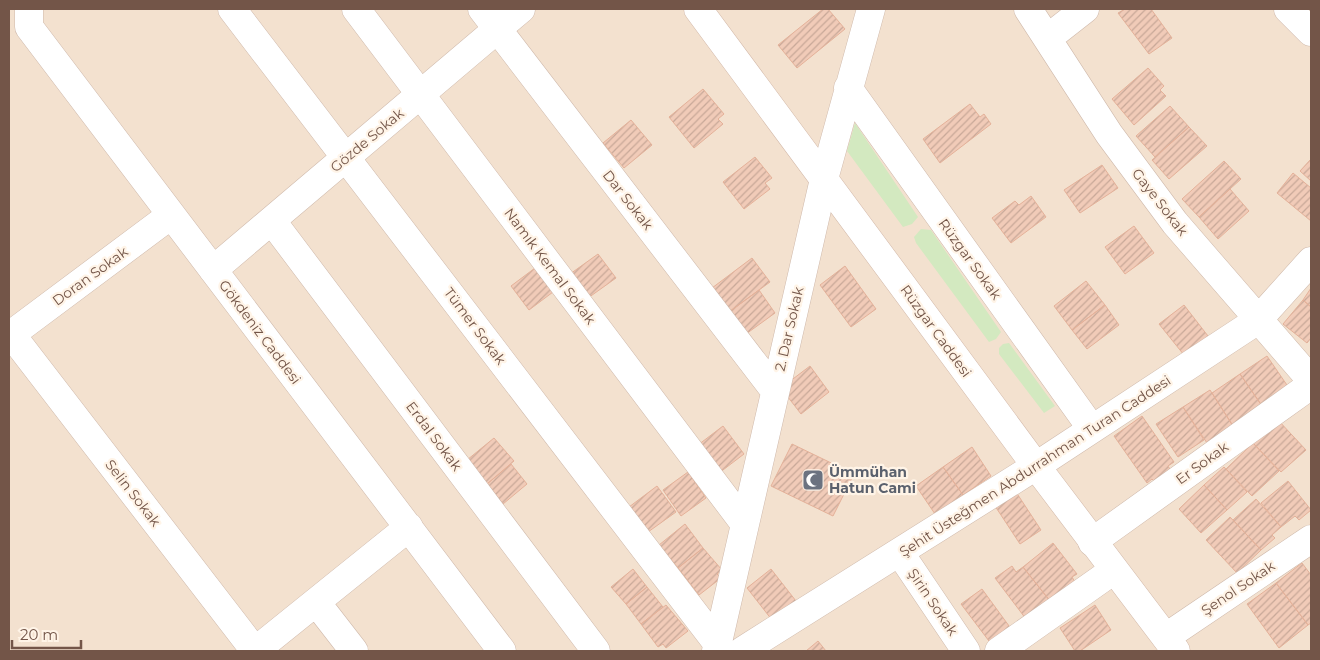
<svg xmlns="http://www.w3.org/2000/svg" width="1320" height="660" font-family="Montserrat,sans-serif">
<defs>
<pattern id="building-hatch" width="6" height="6" patternUnits="userSpaceOnUse" patternTransform="scale(1.25)"><rect width="6" height="6" fill="#f1cbb8"/><path d="M-1 1l2-2M0 6l6-6M5 7l2-2" fill="none" stroke="#c8a898"/></pattern>
</defs>
<rect width="100%" height="100%" fill="#fcf0e1"/>
<path fill="#f3e1cf" d="M9,9H1311V651H9Z"/>
<path fill="#d3e9c0" d="M855,123L918,217L912,224L903,227L847,151Z
M921,229L931,230L1001,332L996,339L989,342L916,243L914,237Z
M1009,343L1055,406L1044,413L999,354V348L1003,344Z"/>
<path fill="url(#building-hatch)" stroke="#e4b199" d="M823,9H828L845,29L797,68L778,45Z
M1125,9H1151L1172,38L1149,54L1118,13Z
M1148,68L1164,86L1160,90L1166,96L1134,125L1112,99Z
M703,89L724,114L718,119L723,124L694,148L669,117Z
M970,104L980,117L984,114L991,124L940,163L923,139Z
M1170,106L1189,127L1155,157L1136,136Z
M631,120L652,145L624,168L603,143Z
M1189,127L1207,146L1169,179L1152,160Z
M755,157L772,178L765,183L770,189L744,209L723,182Z
M1311,159V181L1300,171Z
M1224,161L1241,179L1199,217L1182,199Z
M1102,165L1118,188L1080,213L1064,190Z
M1293,173L1311,188V221L1277,193Z
M1230,189L1249,211L1218,239L1199,217Z
M1031,196L1046,217L1011,243L992,218L1015,201L1019,205Z
M1134,226L1154,253L1125,274L1105,247Z
M598,254L616,278L588,298L570,274Z
M752,258L770,282L729,312L712,288Z
M539,265L557,289L529,310L511,286Z
M845,266L876,309L851,327L820,285Z
M1086,281L1105,305L1072,330L1054,306Z
M1311,288V307L1303,300Z
M759,290L775,313L746,334L729,312Z
M1303,300L1311,307V338L1307,343L1283,324Z
M1105,305L1119,325L1087,349L1072,330Z
M1184,305L1208,336L1184,355L1159,324Z
M1267,356L1289,388L1262,406L1240,374Z
M810,366L829,392L801,414L781,388Z
M1240,374L1265,410L1233,426L1212,393Z
M1210,390L1233,426L1207,443L1183,407Z
M1183,407L1204,440L1178,457L1156,424Z
M1142,416L1174,462L1168,466L1171,471L1155,482L1152,479L1147,483L1114,436Z
M1278,420L1306,450L1281,472L1253,443Z
M723,426L744,454L719,473L698,445Z
M494,438L514,461L487,484L467,460Z
M1253,443L1279,471L1252,496L1226,469Z
M792,444L854,474L833,516L771,486Z
M972,447L991,476L963,495L943,467Z
M511,464L527,484L503,504L487,484Z
M943,467L963,495L935,514L916,486Z
M1224,467L1247,492L1227,510L1204,485Z
M688,472L706,498L681,516L663,490Z
M1288,481L1311,510L1299,520L1295,516L1281,527L1261,503Z
M1204,485L1227,510L1201,533L1179,509Z
M657,486L676,512L648,532L629,507Z
M1016,492L1041,530L1020,544L995,506Z
M1256,499L1281,527L1272,535L1275,538L1261,550L1233,520Z
M1230,517L1261,550L1237,573L1206,540Z
M685,524L703,548L678,568L659,545Z
M1053,543L1077,574L1072,577L1075,582L1050,601L1023,567Z
M703,548L722,570L717,574L721,578L699,595L678,568Z
M1302,563L1311,575V623L1308,625L1276,583Z
M1012,566L1016,572L1023,567L1050,601L1026,619L995,578Z
M633,569L647,587L626,604L611,587Z
M771,569L796,601L772,620L747,588Z
M1276,583L1308,625L1279,648L1247,604Z
M647,587L663,607L641,624L626,604Z
M982,589L1012,630L992,645L961,604Z
M666,605L688,631L666,648L663,644L658,647L641,624Z
M1095,605L1111,630L1080,651H1075L1060,628Z
M818,641L826,651H806Z"/>
<g fill="none" stroke-linecap="round" stroke-linejoin="round">
<g stroke="#cfb9ab" stroke-width="29">
<path id="street" d="M29,9V27L502,651
M232,9L717,643
M356,9L744,523
M482,9L775,391
M1028,9L1109,134L1175,223L1311,380
M1288,9L1311,32
M1048,38L1085,9
M848,88L1092,429
M272,221L596,651
M213,270L521,9
M11,334L255,651
M9,336L171,215
M1092,542L1311,385
M900,553L966,651
M316,602L354,651
M1166,637L1311,539
M255,651L409,527
M716,651L824,179L871,9
M742,651L1036,466L1258,320L1311,261
M999,651L1114,570"/>
</g>
<g stroke="#d2b8a8" stroke-width="29">
<path id="secondary" d="M698,9L1036,466L1176,651"/>
</g>
<use href="#street" stroke="#fff" stroke-width="28"/>
<use href="#secondary" stroke="#fff" stroke-width="28"/>
</g>
<defs>
<g id="mosque-square" transform="scale(1.125)"><rect x="-9" y="-9" width="18" height="18" rx="4" fill="#6b7280" stroke="#fff4e7"/><path d="M3.5-4.9A6 6 0 1 0 3.5 4.9A5 5 0 1 1 3.5-4.9Z" fill="#fff"/></g>
</defs>
<g fill-rule="evenodd">
<use href="#mosque-square" x="813" y="480"/>
</g>
<g text-anchor="middle" stroke-width="4.5" stroke-linejoin="round" paint-order="stroke">
<g font-size="14" fill="#735548" stroke="#fff4e7">
<text transform="translate(367 140) rotate(-40)" y="5">Gözde Sokak</text>
<text transform="translate(628 200) rotate(52)" y="5">Dar Sokak</text>
<text transform="translate(1160 202) rotate(52)" y="5">Gaye Sokak</text>
<text transform="translate(970 259) rotate(54)" y="5">Rüzgar Sokak</text>
<text transform="translate(550 266) rotate(53)" y="5">Namık Kemal Sokak</text>
<text transform="translate(90 276) rotate(-36)" y="5">Doran Sokak</text>
<text transform="translate(475 326) rotate(53)" y="5">Tümer Sokak</text>
<text transform="translate(789 329) rotate(-77)" y="5">2. Dar Sokak</text>
<text transform="translate(936 331) rotate(54)" y="5">Rüzgar Caddesi</text>
<text transform="translate(260 332) rotate(53)" y="5">Gökdeniz Caddesi</text>
<text transform="translate(434 436) rotate(53)" y="5">Erdal Sokak</text>
<text transform="translate(1202 463) rotate(-36)" y="5">Er Sokak</text>
<text transform="translate(1035 466) rotate(-33)" y="5">Şehit Üsteğmen Abdurrahman Turan Caddesi</text>
<text transform="translate(133 493) rotate(52)" y="5">Selin Sokak</text>
<text transform="translate(1238 588) rotate(-34)" y="5">Şenol Sokak</text>
<text transform="translate(933 602) rotate(56)" y="5">Şirin Sokak</text>
</g>
<g font-size="14" font-weight="bold" fill="#5b616d" stroke="#fff4e7" text-anchor="start">
<text x="829" y="477">Ümmühan<tspan x="829" dy="16">Hatun Cami</tspan></text>
</g>
</g>
<rect width="1320" height="660" fill="none" stroke="#735548" stroke-width="20"/>
<path d="M12 640v8h69v-8" fill="none" stroke="#735548" stroke-width="2.5"/>
<text x="20" y="640" font-size="15" fill="#735548" stroke="#fff4e7" stroke-width="4" paint-order="stroke">20 m</text>
</svg>
